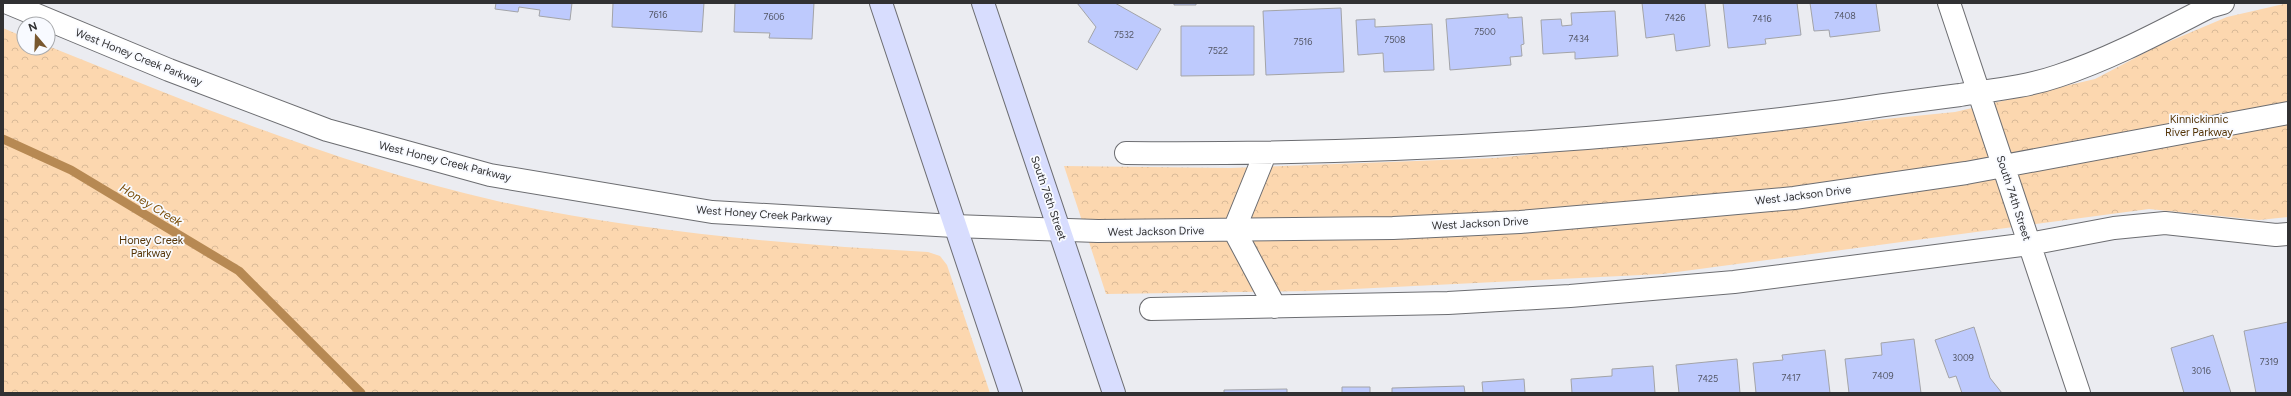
<svg xmlns="http://www.w3.org/2000/svg" width="2291" height="396" font-family="Figtree,sans-serif">
<defs>
<pattern id="forest-crowns" width="20" height="18" patternUnits="userSpaceOnUse"><rect width="20" height="18" fill="#fcd7af"/><path d="M2 6a3 3 0 1 1 6 0M12 15a3 3 0 1 1 6 0" fill="none" stroke="#d8b997"/></pattern>
</defs>
<rect width="100%" height="100%" fill="#ebecf1"/>
<path fill="url(#forest-crowns)" d="M2288,3V217L2259,220L2149,209L1662,274L1313,291L1106,294L1064,166L1230,168L1495,158L1955,112L2095,79L2156,47L2227,17Z
M3,28L24,37V48H48V46C195,105 342,166 497,201C639,232 783,244 928,252L940,256L947,265L990,393H3Z"/>
<g fill="none" stroke-linecap="round" stroke-linejoin="round">
<path stroke="#b78953" stroke-width="9" d="M3,139L71,170L239,271L361,393"/>
</g>
<path fill="#becafd" stroke="#a3a4a8" d="M496,3H572L570,20L539,16L540,10L519,7L518,12L495,9Z
M613,3H704L702,32L612,27Z
M735,3H814L812,39L769,38L770,33L734,32Z
M1077,3H1115L1161,29L1137,70L1088,42L1096,27Z
M1174,3H1196V5H1174Z
M1642,3H1705L1710,46L1676,51L1674,34L1646,38Z
M1723,3H1797L1801,35L1765,39L1766,44L1728,48Z
M1810,3H1876L1880,31L1830,37L1829,30L1814,31Z
M1341,8L1344,72L1266,75L1263,11Z
M1615,11L1618,56L1575,59V52L1543,54L1541,20L1561,19L1562,26L1572,25L1571,13Z
M1508,14V18L1522,17L1524,44L1521,45L1522,56L1510,57L1511,65L1450,70L1446,19Z
M1375,19V27L1432,24L1434,70L1384,72L1383,53L1358,55L1356,20Z
M1181,26H1254V75L1181,76Z
M2288,322V393H2256L2244,331Z
M1974,327L1990,378L2002,393H1962L1956,376L1949,378L1935,340Z
M2213,335L2231,393H2184L2171,348Z
M1914,339L1921,393H1849L1845,359L1882,355L1881,343Z
M1825,350L1830,393H1756L1753,363L1783,360L1782,355Z
M1737,359L1740,393H1679L1676,365Z
M1653,366L1655,393H1572L1571,379L1612,376V369Z
M1524,379L1525,393H1483L1482,382Z
M1464,386L1465,393H1392V388Z
M1342,387H1370V393H1342Z
M1287,389V393H1224V390Z"/>
<g fill="none" stroke-linecap="round" stroke-linejoin="round">
<g stroke="#6c6d71" stroke-width="24">
<path id="minor" d="M8,3L169,70L327,130L490,175L712,212L954,226L1098,231L1393,228L1520,222L1648,211L1794,198L1966,173L2288,113
M1949,3L2079,393
M1126,153C1366,155 1606,143 1844,111C1883,105 1921,100 1960,95C1993,90 2026,87 2058,76C2110,59 2160,32 2209,7L2223,3
M1265,154L1234,230L1275,307
M1151,309L1448,303L1570,296L1734,282L2029,244L2114,228L2165,223L2276,235L2288,234"/>
</g>
<g stroke="#6c6d71" stroke-width="24">
<path id="secondary" d="M881,3L1011,393
M983,3L1114,393"/>
</g>
<use href="#minor" stroke="#fff" stroke-width="22"/>
<use href="#secondary" stroke="#d8ddfe" stroke-width="22"/>
</g>
<g text-anchor="middle" stroke-width="3.5" stroke-linejoin="round" paint-order="stroke">
<g font-size="9" fill="#545766">
<text x="658" y="18">7616</text>
<text x="1845" y="19">7408</text>
<text x="774" y="20">7606</text>
<text x="1675" y="21">7426</text>
<text x="1762" y="22">7416</text>
<text x="1485" y="35">7500</text>
<text x="1124" y="38">7532</text>
<text x="1579" y="42">7434</text>
<text x="1395" y="43">7508</text>
<text x="1303" y="45">7516</text>
<text x="1218" y="54">7522</text>
<text x="1963" y="361">3009</text>
<text x="2269" y="365">7319</text>
<text x="2201" y="374">3016</text>
<text x="1883" y="379">7409</text>
<text x="1791" y="381">7417</text>
<text x="1708" y="382">7425</text>
</g>
<g font-size="11" fill="#313133" stroke="#f8faff">
<text transform="translate(139 57) rotate(22)" y="4">West Honey Creek Parkway</text>
<text transform="translate(445 161) rotate(14)" y="4">West Honey Creek Parkway</text>
<text transform="translate(1803 195) rotate(-7)" y="4">West Jackson Drive</text>
<text transform="translate(1049 198) rotate(71)" y="4">South 76th Street</text>
<text transform="translate(2014 198) rotate(72)" y="4">South 74th Street</text>
<text transform="translate(764 214) rotate(4)" y="4">West Honey Creek Parkway</text>
<text transform="translate(1480 223) rotate(-3)" y="4">West Jackson Drive</text>
<text transform="translate(1156 231) rotate(-1)" y="4">West Jackson Drive</text>
</g>
<g font-size="11" fill="#553508" stroke="#f8faff">
<text x="2199" y="123">Kinnickinnic<tspan x="2199" dy="13">River Parkway</tspan></text>
<text x="151" y="244">Honey Creek<tspan x="151" dy="13">Parkway</tspan></text>
</g>
<g font-size="12" font-style="italic" fill="#794c06" stroke="#f8faff">
<text transform="translate(151 205) rotate(31)" y="4">Honey Creek</text>
</g>
</g>
<rect width="2291" height="396" fill="none" stroke="#313133" stroke-width="8"/>
<g transform="translate(36 36) rotate(341)"><circle r="19" fill="#f8faff" stroke="#a8aaad"/>
<path d="M0-3L7 15L0 10L-7 15Z" fill="#79582f"/>
<text y="-6" font-size="11" font-weight="bold" text-anchor="middle" fill="#313133">N</text>
</g>
</svg>
